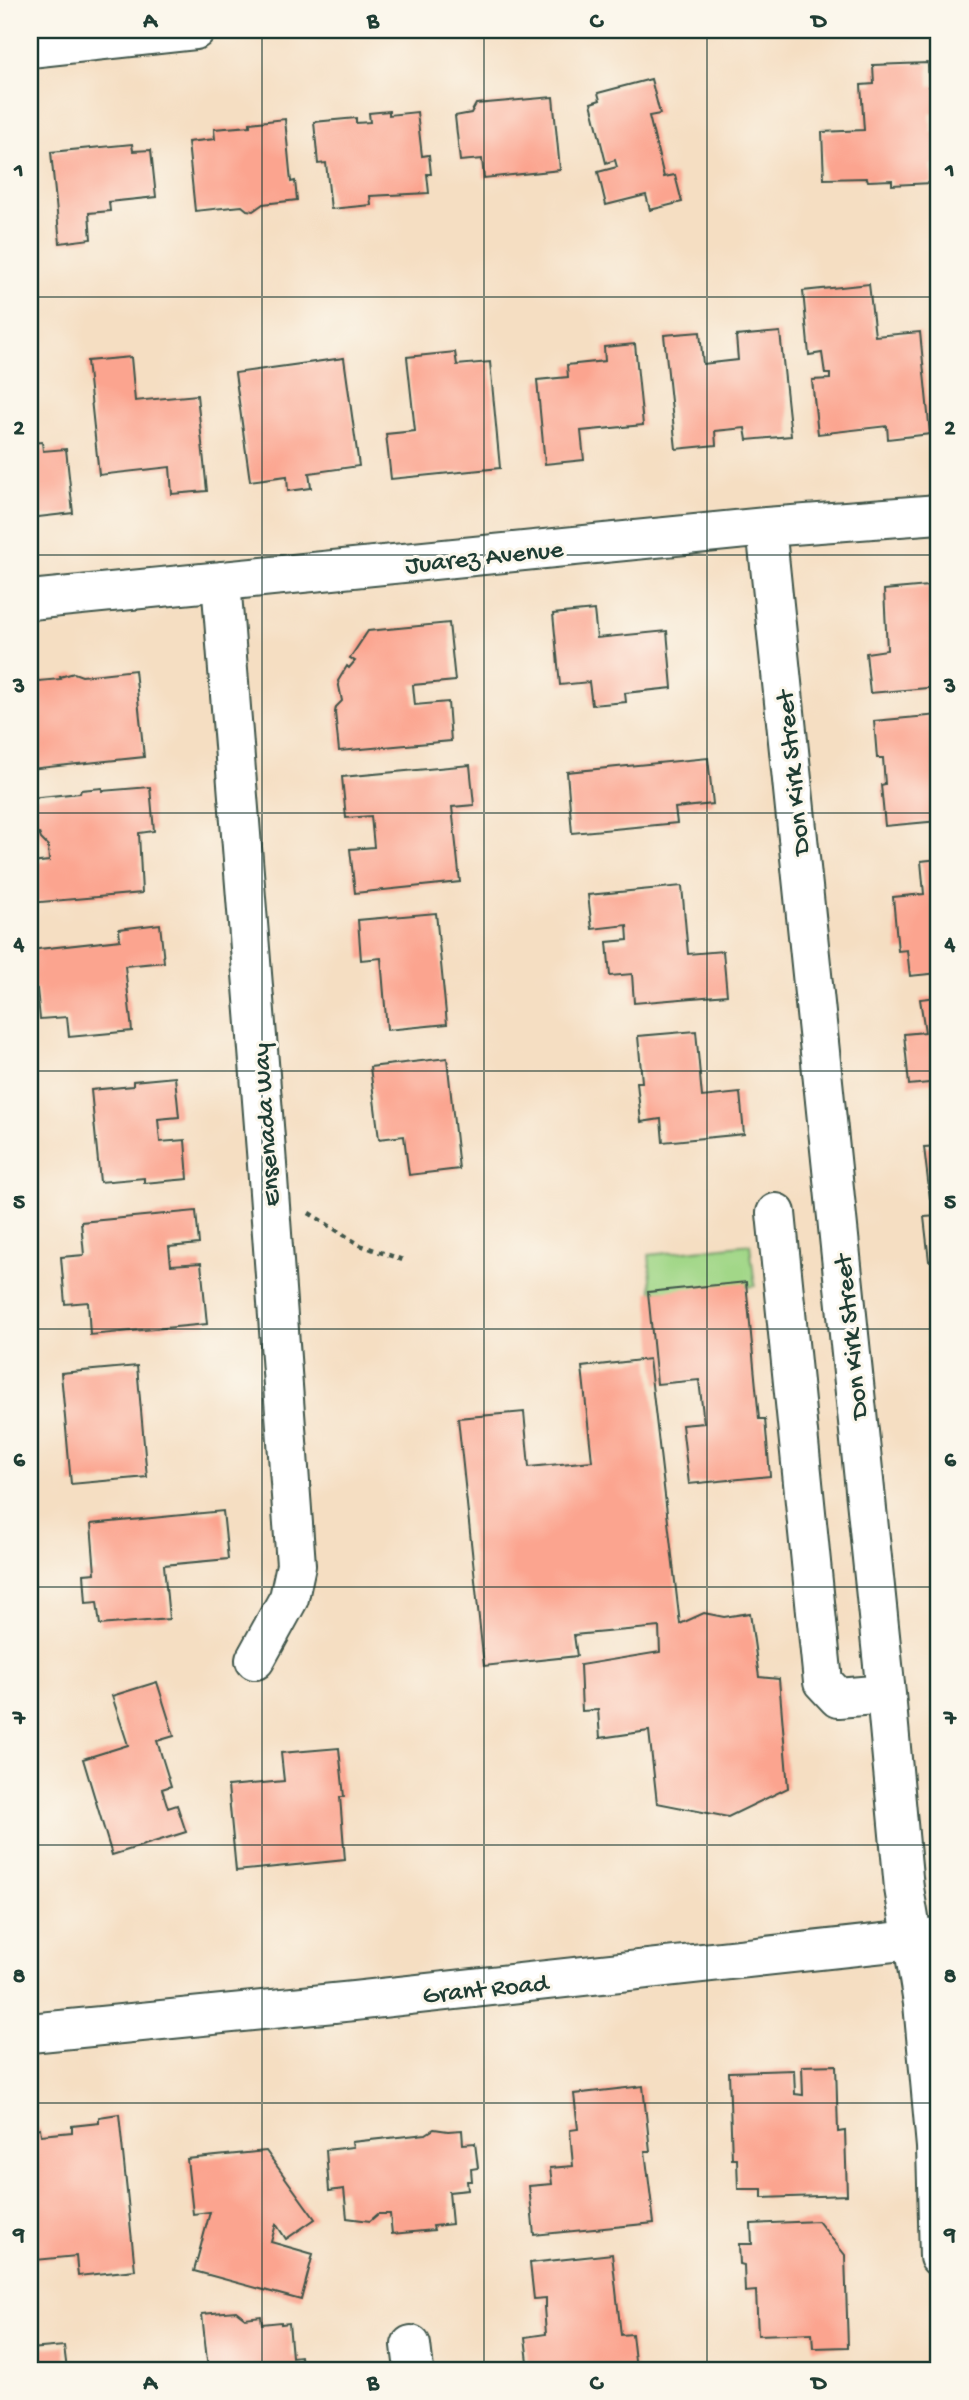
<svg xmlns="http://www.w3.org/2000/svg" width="969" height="2400" font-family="'Gochi Hand',sans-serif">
<rect width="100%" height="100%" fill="#fbf7ec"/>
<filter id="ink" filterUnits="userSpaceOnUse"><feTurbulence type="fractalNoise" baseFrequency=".0143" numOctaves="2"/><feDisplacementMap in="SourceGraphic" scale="14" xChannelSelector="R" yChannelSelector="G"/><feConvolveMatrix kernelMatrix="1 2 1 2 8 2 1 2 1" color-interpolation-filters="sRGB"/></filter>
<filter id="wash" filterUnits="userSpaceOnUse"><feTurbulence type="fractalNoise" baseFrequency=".00686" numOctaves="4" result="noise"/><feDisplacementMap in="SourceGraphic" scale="28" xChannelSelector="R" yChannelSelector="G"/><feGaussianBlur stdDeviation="1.57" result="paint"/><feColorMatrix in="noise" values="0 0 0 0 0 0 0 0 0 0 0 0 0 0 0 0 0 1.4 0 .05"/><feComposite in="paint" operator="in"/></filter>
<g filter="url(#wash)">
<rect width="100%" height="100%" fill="#f5dec2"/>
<path fill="#a2d788" stroke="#608a5e" stroke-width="2" d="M750,1244L755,1286L652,1292L649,1255Z"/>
<g id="blocks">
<path fill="#fba48f" d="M928,63L929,86L937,85L938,113H930L931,132H938L939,165H931L932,183L892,185V180L868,181L867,178L824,179L822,132L864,130L861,85L874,84L873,65Z
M651,79L660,114L649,116L664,177L675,175L682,202L650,210L646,195L606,205L598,172L617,167L615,160L606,163L591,103L600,100L598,93Z
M553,97L560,170L484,178L482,159L460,161L455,116L471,113L476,104Z
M389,111V115L417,112L422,156L429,155L431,174H427L429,193L370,196L371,205L331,209L326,163L318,164L314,122L356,118V123L370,122L369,113Z
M285,119L291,182L295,181L297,200L263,204L253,211L247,210L242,206L195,211L188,142L215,139L214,129L250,126V123Z
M132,144L133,151L151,150L156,197L109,202L110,211L89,213L91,239L60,243L51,152Z
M869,284L875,336L920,332L930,434L888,439L887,426L818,434L812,380L830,379V374H825L822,353L809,355L803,291Z
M700,332L703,364L738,360L736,336L780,332L791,436L747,440L745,428L715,431L716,445L676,449L664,335Z
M635,344L643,425L581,431L584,460L545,464L537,380L568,377L567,365L605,361L604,347Z
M455,352L457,365L490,362L500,468L391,479L386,434L415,431L407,357Z
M131,357L135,401L197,395L207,491L172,494L170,467L99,475L87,361Z
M344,358L359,466L309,473L311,488L288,491L287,476L250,481L235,373Z
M42,442L43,451L66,449L73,513L30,518V443Z
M939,585V687L870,693L866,653L887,650L884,590Z
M594,610L597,638L667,631L672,688L625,693L626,702L592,705L589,682L560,685L553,614Z
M449,623L455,681L413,685L415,705L448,702L451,741L339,751L335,712L336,707L342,701L338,681L347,666L349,668L355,661L350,658L368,631Z
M135,670L144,757L30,769V679L39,681L61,679L60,677L74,673L82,676Z
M939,715V821L885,826L881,785L885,784L883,758H877L874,721Z
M708,758L713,804L675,808L677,823L572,833L567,772Z
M470,765L474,805L452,807L460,882L355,893L350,849L374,847L371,816L346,818L342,777Z
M150,787L154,831L139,833L142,893L30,903V863L49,861L48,846L41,839L39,833L30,834V798L80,793L81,790L102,788V791Z
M939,859V973L910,976L907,950L898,951L893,897L924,894L921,861Z
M682,886L688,954L723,951L727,995L634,1003L632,974L610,976L607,942L628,940L627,925L592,929L588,895Z
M436,913L447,1024L387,1030L381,958L361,960L358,920Z
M160,924L164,962L125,966L132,1031L69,1037L67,1017L40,1019L37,989L32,990L30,950L120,940L119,929Z
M937,997L939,999V1082L909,1085L904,1034L925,1032L920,999Z
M696,1031L702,1097L740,1093L744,1134L663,1142L661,1119L641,1122L637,1082H642L638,1036Z
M447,1058L459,1169L409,1175L404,1136L379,1139L370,1067Z
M175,1077L179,1117L158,1119L160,1142L185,1140L188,1179L144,1183V1178L100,1182L91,1090L133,1086V1081Z
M939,1146V1197L930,1198L924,1147Z
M196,1211L199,1244L169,1247L171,1265L201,1263L207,1324L90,1335L88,1302L65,1304L61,1257L84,1255L81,1222Z
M939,1216V1260L929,1261L924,1217Z
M746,1282L759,1419H765L770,1476L689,1484L682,1425L704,1423L699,1380L657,1384L648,1292Z
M649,1359L680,1624L704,1613L724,1617L750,1613L759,1677L779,1679L788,1788L728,1817L657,1803L649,1731L600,1738L598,1710L582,1711L580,1665L660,1652L659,1627L574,1635L577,1656L484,1666L458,1418L524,1412L529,1467L592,1461L582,1367Z
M137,1366L147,1477L71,1484L61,1373Z
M223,1511L228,1559L164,1565L169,1619L100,1625L97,1602L86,1603L84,1574L95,1573L91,1524Z
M157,1682L174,1736L157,1741L171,1786L162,1789L168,1808L177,1805L186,1832L112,1855L83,1759L128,1745L112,1696Z
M339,1748L344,1797H340L345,1860L236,1871L228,1786L284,1781L281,1753Z
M836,2065L838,2132L845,2131L847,2195L762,2198V2189H738L737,2159H732L729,2072L794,2070L795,2094L803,2095L802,2066Z
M643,2086L650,2151H645L654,2223L534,2235L529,2186L552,2184L550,2168L573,2166L570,2130L578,2129L574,2094Z
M119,2114L135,2270L78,2276L76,2256L36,2260L35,2253H30V2130L40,2128L41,2135L72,2132V2126L99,2123V2117Z
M434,2129L448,2131L462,2130L463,2144L475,2143L478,2168L471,2169L472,2181H467L468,2190L449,2192L452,2224L433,2226L434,2230L392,2234L390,2214H378L370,2221L347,2218L344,2189L329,2191L326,2150L353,2147L352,2142L426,2134Z
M266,2151L315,2219L286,2239L276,2224L271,2242L313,2254L301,2300L194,2271L210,2212L193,2214L187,2159Z
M818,2221L845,2255L848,2347L813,2348L812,2333L758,2335L756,2291L745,2292L744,2265L740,2264L739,2244H752L751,2224Z
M612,2254L621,2335L632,2334L636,2370H529L525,2337L546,2334L544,2307H546V2298L534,2299L530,2263Z
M236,2311L245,2318L261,2316L262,2324L281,2322V2324L289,2323L292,2357L300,2356L302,2370H208L202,2314Z
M64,2346L67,2370H30V2349Z"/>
</g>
</g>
<g filter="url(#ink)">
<use href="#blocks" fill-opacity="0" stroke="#3f5549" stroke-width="2"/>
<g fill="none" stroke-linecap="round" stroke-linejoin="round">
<g stroke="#3f5549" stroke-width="42">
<path id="minor" d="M30,48L195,30
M766,527L886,1694L904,1888L923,2003L936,2147L939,2257
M221,581L266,1151L296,1565L289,1598L255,1660
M30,600L766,527L939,514
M776,1213L823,1682L838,1698L886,1694
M411,2345L414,2370"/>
</g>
<g stroke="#3f5549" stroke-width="42">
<path id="major" d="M30,2033L354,2001L939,1937"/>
</g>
<path stroke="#3f5549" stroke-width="4.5" stroke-dasharray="5 5" stroke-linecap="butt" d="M309,1213L360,1245L403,1260"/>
<use href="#minor" stroke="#fff" stroke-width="38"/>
<use href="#major" stroke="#fff" stroke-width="38"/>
</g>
</g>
<path fill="none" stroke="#1f3d34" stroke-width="2" stroke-opacity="0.55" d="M262,30V2370M484,30V2370M707,30V2370M30,297H939M30,555H939M30,813H939M30,1071H939M30,1329H939M30,1587H939M30,1845H939M30,2103H939"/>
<g text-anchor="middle" stroke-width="6" stroke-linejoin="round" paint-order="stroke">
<g font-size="26" fill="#1f3d34" stroke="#fbf7ec">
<text transform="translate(484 555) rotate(-6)" y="9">Juarez Avenue</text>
<text transform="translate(791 773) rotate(-96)" y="9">Don Kirk Street</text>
<text transform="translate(264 1125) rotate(-94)" y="9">Ensenada Way</text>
<text transform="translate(849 1337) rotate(-96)" y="9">Don Kirk Street</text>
<text transform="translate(485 1987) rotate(-6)" y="9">Grant Road</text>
</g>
</g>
<rect width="969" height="2400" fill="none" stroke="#fbf7ec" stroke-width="77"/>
<rect x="38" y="38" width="892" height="2324" fill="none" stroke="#1f3d34" stroke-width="2.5"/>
<g font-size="23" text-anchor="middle" font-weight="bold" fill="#1f3d34">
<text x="150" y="27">A</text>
<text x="373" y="27">B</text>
<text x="596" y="27">C</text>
<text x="819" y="27">D</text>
<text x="19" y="176">1</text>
<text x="950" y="176">1</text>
<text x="19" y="434">2</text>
<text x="950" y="434">2</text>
<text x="19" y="692">3</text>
<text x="950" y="692">3</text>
<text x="19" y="950">4</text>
<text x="950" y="950">4</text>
<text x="19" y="1208">5</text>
<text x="950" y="1208">5</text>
<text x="19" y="1466">6</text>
<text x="950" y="1466">6</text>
<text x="19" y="1724">7</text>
<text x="950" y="1724">7</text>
<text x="19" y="1982">8</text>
<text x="950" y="1982">8</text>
<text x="19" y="2240">9</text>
<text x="950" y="2240">9</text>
<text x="150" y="2389">A</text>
<text x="373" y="2389">B</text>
<text x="596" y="2389">C</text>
<text x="819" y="2389">D</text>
</g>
</svg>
